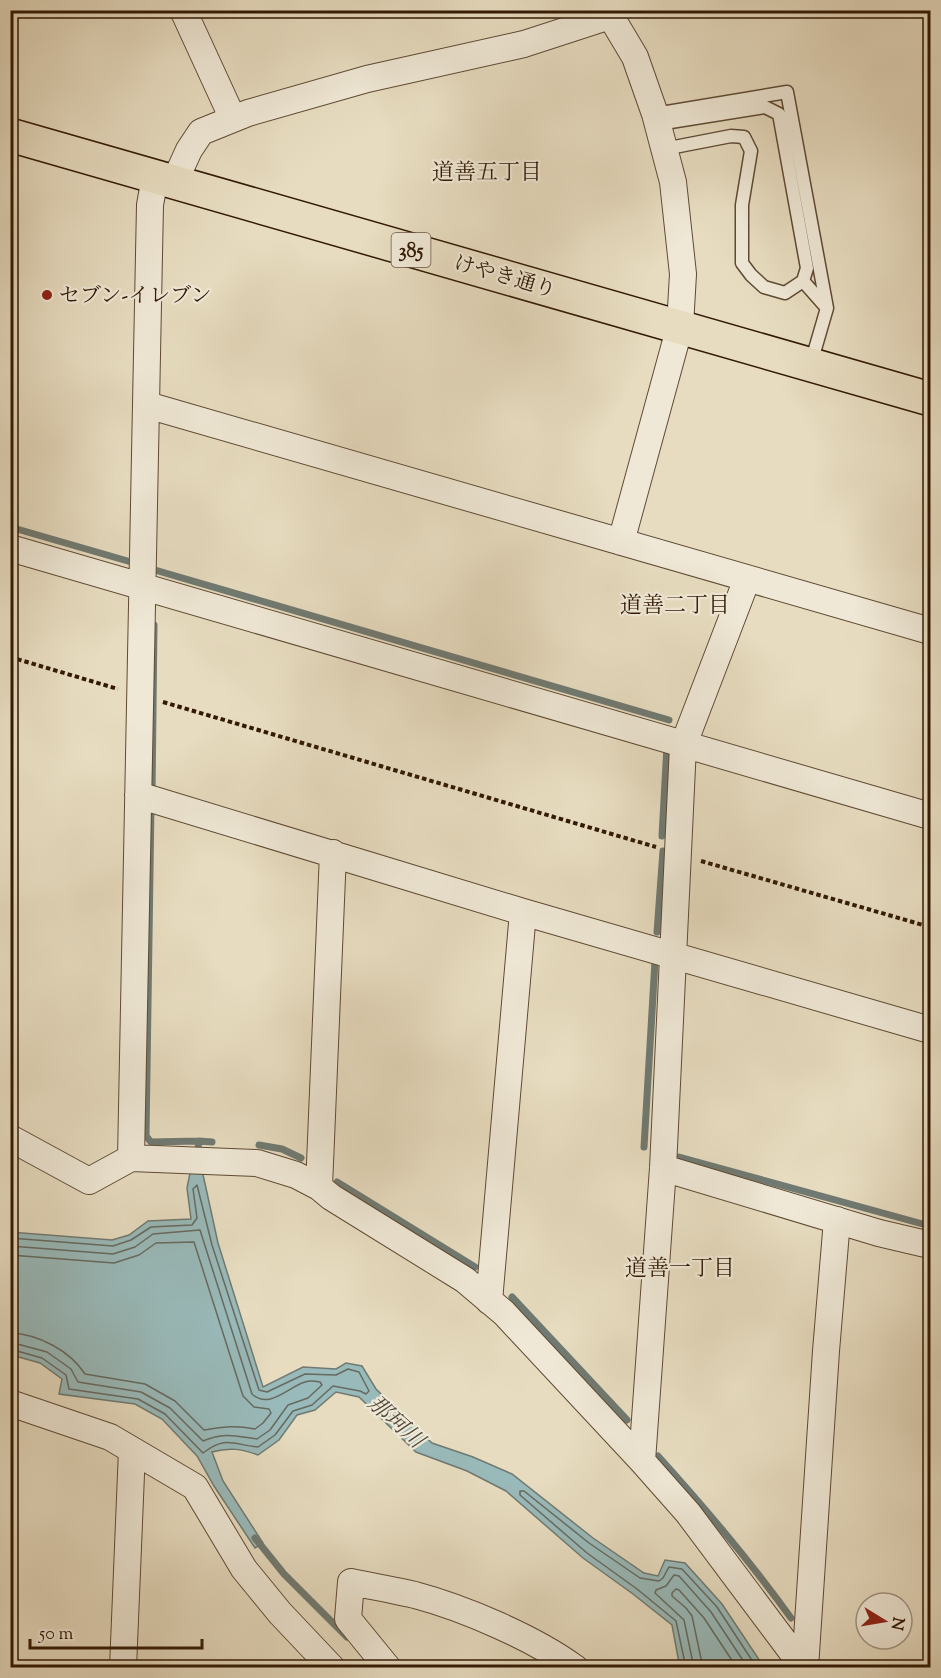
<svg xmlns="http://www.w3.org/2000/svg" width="941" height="1678" font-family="'Sorts Mill Goudy','Noto Serif JP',serif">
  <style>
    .water { fill: #99baba; stroke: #707a72; stroke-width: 1.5 }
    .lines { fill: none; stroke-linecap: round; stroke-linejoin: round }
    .shore { stroke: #666a60; stroke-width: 1.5 }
    .stream { stroke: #707a72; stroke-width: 7 }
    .lane-casing { stroke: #5f4a34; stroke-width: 15 }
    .street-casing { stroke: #5f4a34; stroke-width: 28 }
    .highway-casing { stroke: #321905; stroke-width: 36 }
    .path { stroke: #321905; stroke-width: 4; stroke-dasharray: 4.5 3; stroke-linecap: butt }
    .lane { stroke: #efe8d6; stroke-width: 12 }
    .street { stroke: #efe8d6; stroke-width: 26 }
    .highway { stroke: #e7dcc0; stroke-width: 33 }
    .poi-dot { fill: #8f2418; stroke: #efe8d6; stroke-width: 2 }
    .labels { text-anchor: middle; stroke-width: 4.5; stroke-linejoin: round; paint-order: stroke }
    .shield { fill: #efe8d6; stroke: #6b5744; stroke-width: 1.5 }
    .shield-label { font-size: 20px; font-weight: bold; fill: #321905 }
    .street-label { font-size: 21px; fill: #321905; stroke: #efe8d6 }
    .poi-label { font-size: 21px; fill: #321905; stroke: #efe8d6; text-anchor: start }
    .neighbourhood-label { font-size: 22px; fill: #321905; stroke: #efe8d6 }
    .water-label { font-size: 22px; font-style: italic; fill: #51493b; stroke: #efe8d6 }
  </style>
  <rect width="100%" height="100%" fill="#e7dcc0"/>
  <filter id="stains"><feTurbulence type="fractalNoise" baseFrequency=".00333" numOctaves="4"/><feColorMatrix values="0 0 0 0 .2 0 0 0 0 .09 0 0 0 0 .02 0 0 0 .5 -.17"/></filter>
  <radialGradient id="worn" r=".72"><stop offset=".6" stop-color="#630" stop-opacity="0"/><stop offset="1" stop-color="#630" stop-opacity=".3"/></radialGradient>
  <path class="water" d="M202 1170 218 1243 263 1387 303 1367 336 1369 346 1363 362 1366 376 1389 432 1443 473 1457 512 1474 593 1538 644 1573 658 1576 665 1560 685 1563 722 1604 764 1667H682L679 1663 672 1625 633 1594 583 1558 506 1491 467 1471 416 1452 359 1397 336 1392 315 1410 297 1415 279 1440 258 1455C241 1449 230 1447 212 1452L223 1481 263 1543 255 1548 214 1486 197 1456 162 1419 135 1404 59 1394 62 1379 40 1363 11 1355 10 1232 112 1240 129 1235 148 1221 191 1219 187 1188 190 1173Z"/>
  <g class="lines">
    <path class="shore" d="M10 1238 113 1246 131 1240 151 1227 192 1225 197 1218 193 1189 197 1185 212 1245 259 1390 267 1392 305 1374 336 1375 348 1369 359 1372 369 1391 366 1394 360 1391 333 1386 312 1405 293 1411 275 1435 258 1447C234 1445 226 1435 203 1453L165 1414 138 1399 69 1389 66 1375 42 1358 10 1349
      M10 1246 113 1254 135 1247 153 1234 200 1230 252 1394C269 1410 288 1387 305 1382 310 1380 315 1381 320 1382L322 1385 308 1398 288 1405 270 1430 257 1439C235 1436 225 1432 203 1441L170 1408 141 1392 78 1382 71 1369 47 1352 10 1342
      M10 1255 114 1263 139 1255 156 1243 194 1242 243 1396 254 1407 269 1409 271 1413 263 1423 255 1429C234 1425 224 1427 204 1430L175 1401 145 1384 85 1374C70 1351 39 1334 10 1333
      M686 1668 676 1621 637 1589 587 1553 520 1495V1491H524L589 1543 640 1578 659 1581 663 1578 669 1567 682 1569 717 1607 757 1668
      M694 1668 684 1620 655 1593 656 1590 666 1586 674 1575 679 1576 711 1612 748 1668
      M703 1668 692 1616 686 1608 672 1596V1593L676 1589 679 1590 704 1618 737 1668"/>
    <path class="stream" d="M10 527 138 564
      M148 568 669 720
      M152 794 154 625
      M151 805 146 1136 151 1142 199 1141 198 1148
      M662 836 667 746
      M657 932 663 851
      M199 1141 212 1142
      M259 1145 282 1149 301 1158
      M644 1147 655 961
      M679 1157 930 1226
      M337 1182 475 1267
      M512 1297 627 1420
      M658 1456C705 1508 750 1561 791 1618
      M255 1538 284 1574 347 1637
      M825 1666 826 1668"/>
    <defs>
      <path id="lane" d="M655 114 787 92 827 308 811 363
        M658 124 765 107 779 114 807 268 803 281 785 293 764 287 751 275 742 263V205L751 151 744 137 731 136 664 149
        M803 281 826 307"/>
      <path id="street" d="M183 10 233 119
        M607 10 635 57 655 114 673 182 683 274 680 326 621 542
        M174 183 189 150 201 132 248 113 367 79 524 44 610 16
        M147 405 930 631
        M10 548 930 816
        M138 795 523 912 930 1030
        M10 1138 89 1181 131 1158 257 1163 296 1175 319 1187 331 1197 465 1280 504 1313 642 1461 688 1513 804 1668
        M131 1158 149 254 150 205 155 177
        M663 1168 879 1233 930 1245
        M319 1187 333 853
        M489 1301 523 912
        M10 1403 110 1437 195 1487 244 1569 280 1613 332 1668
        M642 1461 663 1168 683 746 747 579
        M123 1668 132 1450
        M388 1668 348 1619 351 1582C372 1586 394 1590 415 1595 464 1608 534 1638 575 1668
        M805 1668 826 1351 837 1220"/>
      <path id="highway" d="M10 135 930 399"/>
    </defs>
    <use href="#lane" class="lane-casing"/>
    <use href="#street" class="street-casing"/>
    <use href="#highway" class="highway-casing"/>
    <path class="path" d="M10 657 118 689
      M163 702 656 847
      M701 861 930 927"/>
    <use href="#lane" class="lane"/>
    <use href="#street" class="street"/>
    <use href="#highway" class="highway"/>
  </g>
  <circle class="poi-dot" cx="47" cy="295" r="6"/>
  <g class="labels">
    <rect class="shield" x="391.5" y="233" width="39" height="34" rx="4.5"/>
    <g class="shield-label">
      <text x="411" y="257">385</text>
    </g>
    <g class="street-label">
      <text transform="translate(505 276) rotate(16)" y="7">けやき通り</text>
    </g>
    <g class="poi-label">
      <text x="59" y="302">セブン-イレブン</text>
    </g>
    <g class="neighbourhood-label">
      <text x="487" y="179">道善五丁目</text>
      <text x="675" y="612">道善二丁目</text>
      <text x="680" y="1275">道善一丁目</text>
    </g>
    <g class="water-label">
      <text transform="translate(397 1421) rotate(42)" y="8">那珂川</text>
    </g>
  </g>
  <rect width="941" height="1678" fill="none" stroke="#e7dcc0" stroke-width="36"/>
  <rect x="12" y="12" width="917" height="1654" fill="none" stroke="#321905" stroke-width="3"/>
  <rect x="18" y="18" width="905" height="1642" fill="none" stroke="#321905" stroke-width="1.5"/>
  <g transform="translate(884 1621) rotate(101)"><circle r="28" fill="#efe8d6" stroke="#a39582" stroke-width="1.5"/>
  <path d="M0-4.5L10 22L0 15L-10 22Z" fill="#8f2418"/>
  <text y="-9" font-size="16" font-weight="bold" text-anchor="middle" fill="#321905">N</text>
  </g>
  <path d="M30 1639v9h172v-9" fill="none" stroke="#321905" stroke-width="3"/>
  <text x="39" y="1639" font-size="18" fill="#321905" stroke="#efe8d6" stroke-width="4.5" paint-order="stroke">50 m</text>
  <rect width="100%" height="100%" filter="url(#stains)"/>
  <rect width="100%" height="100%" fill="url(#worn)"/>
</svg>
